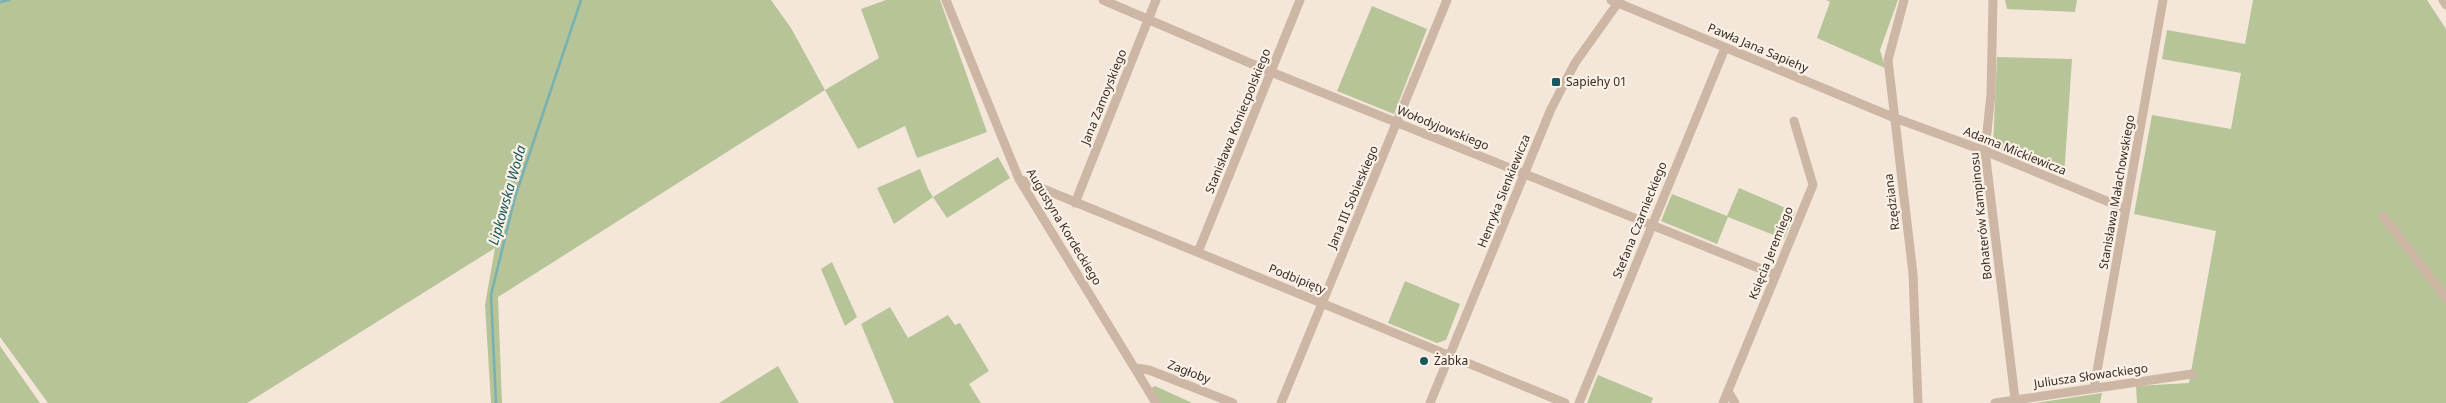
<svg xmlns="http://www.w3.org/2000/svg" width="2446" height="403" font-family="'Noto Sans',sans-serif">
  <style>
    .green { fill: #b6c498 }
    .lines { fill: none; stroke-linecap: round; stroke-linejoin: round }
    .stream { stroke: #76b2b3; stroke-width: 2.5 }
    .minor { stroke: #cdb6a4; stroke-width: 9 }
    .poi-dot { fill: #18595d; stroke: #fbf1e6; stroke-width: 2 }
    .labels { text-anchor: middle; stroke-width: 4.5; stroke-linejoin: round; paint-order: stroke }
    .street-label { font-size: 12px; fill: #382c27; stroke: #fbf1e6 }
    .poi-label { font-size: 12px; fill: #382c27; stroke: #fbf1e6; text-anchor: start }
    .water-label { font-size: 14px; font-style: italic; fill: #18595d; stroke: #fbf1e6 }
  </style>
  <rect width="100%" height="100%" fill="#f4e7da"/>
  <path class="green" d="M0 0H771L791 28 825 90 879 58 861 9 886 0H940L987 132 917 158 905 126 858 149 825 90 498 297 502 403H491L485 305 495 248 247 403H48L0 337Z
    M1826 0H1898L1880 50 1885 68 1817 38 1830 2Z
    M2005 0H2077L2075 12 2007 9Z
    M2253 0H2427L2446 29V403H2137L2136 386 2189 383 2216 231 2134 214 2152 115 2231 129 2241 73 2162 59 2167 30 2245 44Z
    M1372 6 1427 29 1394 114 1337 91Z
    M1997 57 2072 59 2064 176 1993 147Z
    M998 157 1010 178 947 218 933 197 894 224 877 188 920 169 928 189 933 197Z
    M1739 188 1795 212 1784 239 1728 217 1717 244 1661 221 1672 194 1727 216Z
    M832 262 857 317 845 326 821 269Z
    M1405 281 1460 304 1446 340 1437 343 1388 323Z
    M890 307 908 338 948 315 955 325 960 323 989 371 969 384 981 403H894L861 324Z
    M0 346 40 403H0Z
    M778 366 799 403H719Z
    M1598 375 1653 398 1651 403H1587Z
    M1155 386 1188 401 1192 403H1160L1151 388Z
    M2102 393 2100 403H2035Z"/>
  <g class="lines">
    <path class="stream" d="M0 2 9 0
      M496 403 491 295 515 197 581 0"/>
    <path class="minor" d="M946 0 1019 179 1156 403
      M1103 0 1271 72 1776 275
      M1611 0 1895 118 1985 151 2126 209
      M1904 0 1888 60 1913 274 1918 403
      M1993 0 1991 94 1985 151 2015 399
      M2443 0 2446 5
      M1019 179 1565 403
      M1075 203 1156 0
      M2383 216 2446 298
      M1198 252 1300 0
      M1136 368 1149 370 1233 403
      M2094 388 2163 0
      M1728 391 1735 403
      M1281 403 1447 0
      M1430 403 1551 109 1575 63 1620 0
      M1579 403 1725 48
      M1723 403 1813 185 1794 121
      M1995 403 2192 374"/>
  </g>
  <g class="poi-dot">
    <rect x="1551" y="77" width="10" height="10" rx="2.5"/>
    <circle cx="1424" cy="361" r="5"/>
  </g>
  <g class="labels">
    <g class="street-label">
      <text transform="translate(1758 48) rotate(23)" y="4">Pawła Jana Sapiehy</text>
      <text transform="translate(1104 97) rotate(-68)" y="4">Jana Zamoyskiego</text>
      <text transform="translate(1238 121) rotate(-68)" y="4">Stanisława Koniecpolskiego</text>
      <text transform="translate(1443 128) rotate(22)" y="4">Wołodyjowskiego</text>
      <text transform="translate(2015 151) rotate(22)" y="4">Adama Mickiewicza</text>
      <text transform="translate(1504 191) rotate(-68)" y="4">Henryka Sienkiewicza</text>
      <text transform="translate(2117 192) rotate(-80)" y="4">Stanisława Małachowskiego</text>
      <text transform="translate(1353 197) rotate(-67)" y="4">Jana III Sobieskiego</text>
      <text transform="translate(1892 202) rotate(-97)" y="4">Rzędziana</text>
      <text transform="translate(1981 216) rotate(-96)" y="4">Bohaterów Kampinosu</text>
      <text transform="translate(1640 220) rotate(-68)" y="4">Stefana Czarnieckiego</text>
      <text transform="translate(1064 227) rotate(59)" y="4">Augustyna Kordeckiego</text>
      <text transform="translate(1771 253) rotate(-68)" y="4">Księcia Jeremiego</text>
      <text transform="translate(1297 279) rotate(22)" y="4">Podbipięty</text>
      <text transform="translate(1189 372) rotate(21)" y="4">Zagłoby</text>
      <text transform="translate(2091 376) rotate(-8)" y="4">Juliusza Słowackiego</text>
    </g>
    <g class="poi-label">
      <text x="1566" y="86">Sapiehy 01</text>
      <text x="1434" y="365">Żabka</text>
    </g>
    <g class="water-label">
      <text transform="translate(507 195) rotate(-74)" y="5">Lipkowska Woda</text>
    </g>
  </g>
</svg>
